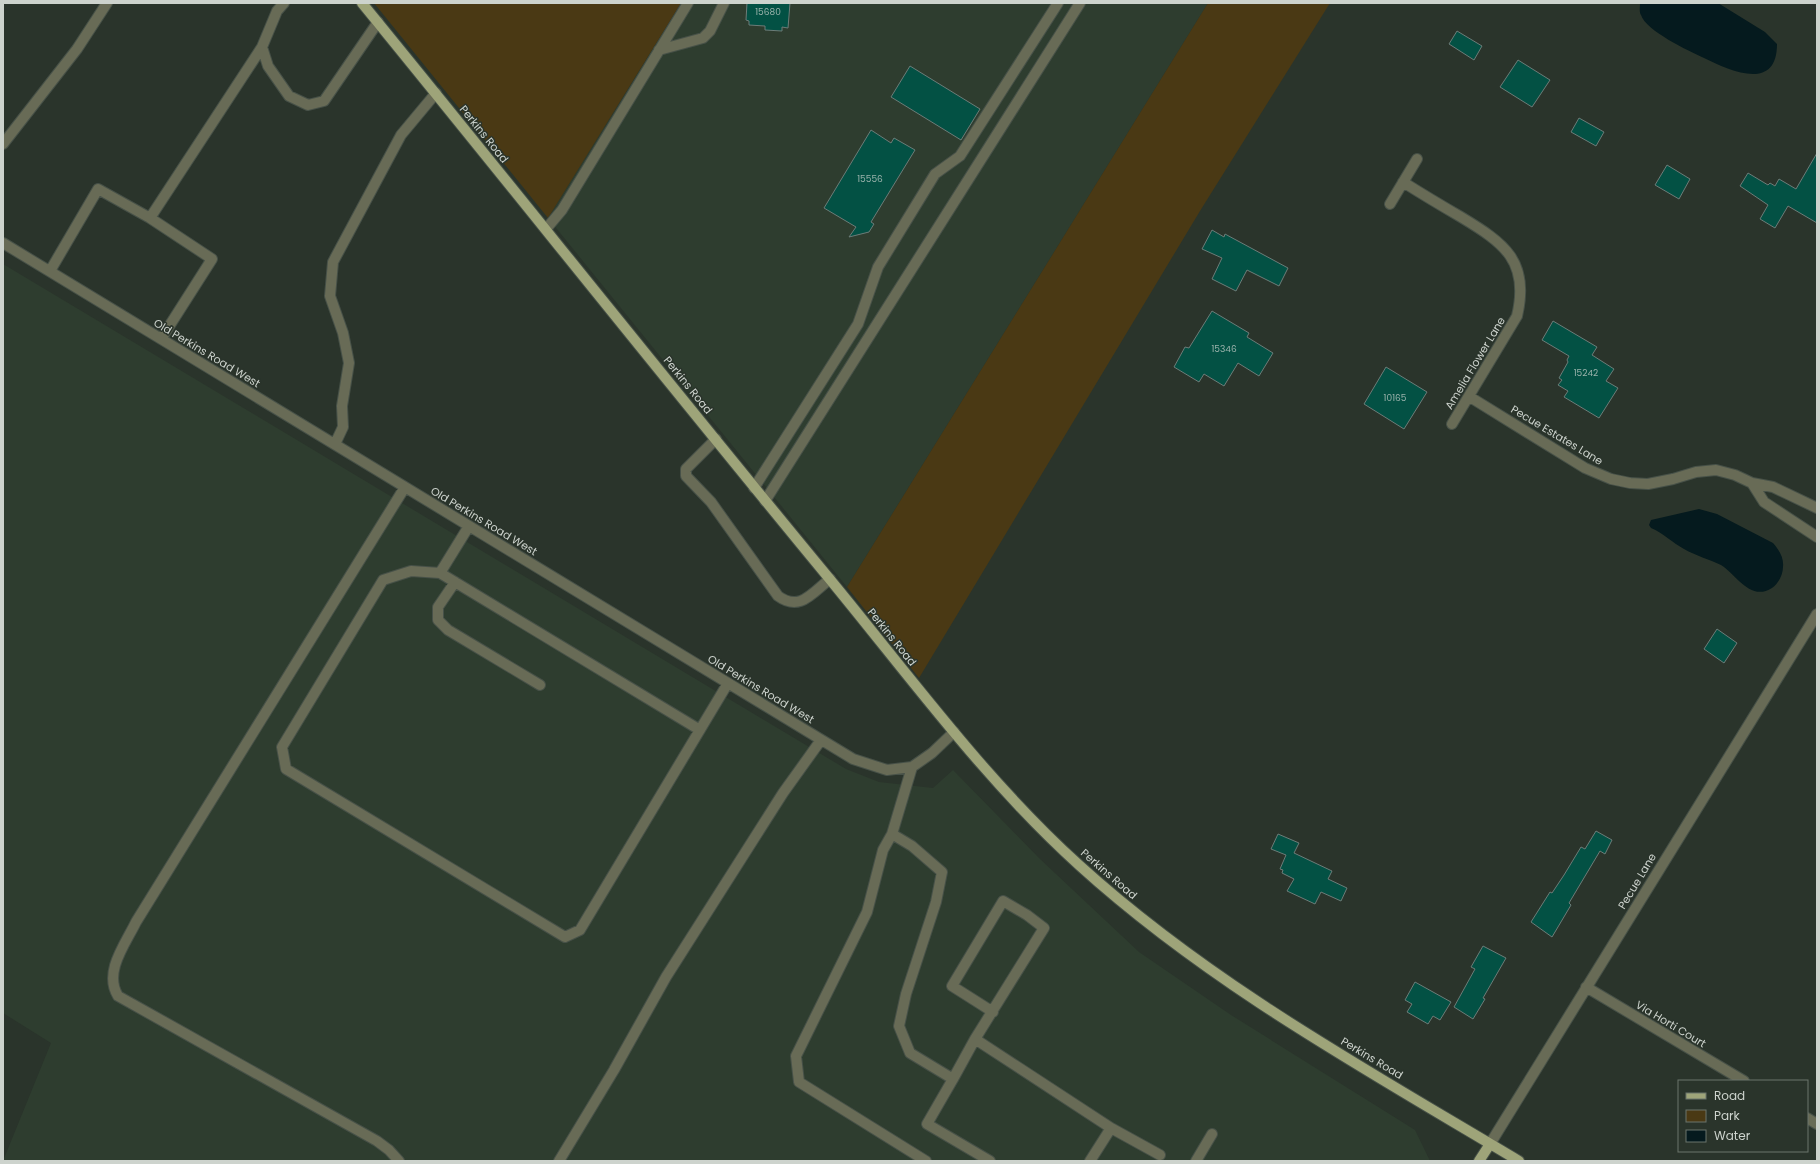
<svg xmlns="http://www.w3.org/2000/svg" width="1820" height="1164" font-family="Poppins,sans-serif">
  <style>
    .built { fill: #2e3d2f }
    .green { fill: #4a3914 }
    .water { fill: #051a1e }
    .building { fill: #035144; stroke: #6c7c78 }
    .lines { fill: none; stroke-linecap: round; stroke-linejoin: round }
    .minor-casing { stroke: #475148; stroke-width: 12 }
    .major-casing { stroke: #475148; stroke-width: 12 }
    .minor { stroke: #686b56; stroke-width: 10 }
    .major { stroke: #9ea479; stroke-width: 10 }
    .labels { text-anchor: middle; stroke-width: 3; stroke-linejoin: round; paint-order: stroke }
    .number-label { font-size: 9px; fill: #9ab2ab }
    .street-label { font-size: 11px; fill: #cdd3cd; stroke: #2a342b }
  </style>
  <rect width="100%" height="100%" fill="#2a342b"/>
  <path class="built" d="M681 3H1208L847 587 548 218Z
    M3 264 846 769 879 782 933 788 953 770 1040 859 1139 952 1231 1015 1415 1130 1430 1161H3L51 1043 3 1013Z"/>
  <path class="green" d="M374 3H681L548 218Z
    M1208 3H1330L1200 211 919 678 847 587Z"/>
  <path class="water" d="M1640 3H1718L1765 32 1777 44C1777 93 1729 70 1704 58 1689 51 1646 31 1641 15 1639 12 1640 7 1640 3Z
    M1699 509 1717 514 1773 543C1779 550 1784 557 1783 567 1783 575 1778 584 1772 588 1750 602 1736 574 1721 565 1709 559 1696 556 1684 549 1673 543 1663 533 1651 528L1649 525 1651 520Z"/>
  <path class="building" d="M747 3H790L788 28 782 27V31L765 30V26L749 25V21L746 20Z
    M1457 31 1482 46 1474 60 1449 44Z
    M1518 60 1550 80 1532 107 1500 87Z
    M910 66 980 109 961 140 891 97Z
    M1579 118 1604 132 1596 146 1571 132Z
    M871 130 891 143 894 138 915 150 871 222 874 224 869 232 849 237 856 227 824 208Z
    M1817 153V223L1788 206 1775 228 1760 219 1768 205 1740 186 1748 173 1768 185 1770 183 1775 186 1779 179 1796 189Z
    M1667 165 1690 179 1679 199 1655 185Z
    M1212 230 1224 237 1225 234 1288 268 1279 286 1247 270 1236 291 1212 279 1222 258 1202 249Z
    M1212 311 1249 333 1247 337 1273 353 1259 376 1238 363 1224 386 1204 374 1199 382 1174 367 1185 347 1189 348Z
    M1553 321 1597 347 1592 355 1614 369 1606 381 1618 388 1599 418 1564 397 1568 391 1558 385 1562 380 1559 378 1568 362 1567 360 1569 356 1542 340Z
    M1386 367 1427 392 1404 429 1364 404Z
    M1717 629 1737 643 1724 663 1704 649Z
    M1596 831 1612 840 1605 854 1600 851 1569 903 1571 905 1552 937 1531 922 1550 892 1552 893 1564 875 1581 847 1585 849Z
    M1278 834 1299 843 1294 853 1332 871 1328 879 1347 888 1341 901 1321 892 1315 904 1287 891 1294 879 1282 873 1283 870 1280 869 1286 855 1271 849Z
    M1483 946 1506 958 1483 998 1485 999 1473 1019 1454 1007 1475 969 1471 967Z
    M1415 982 1451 1002 1440 1020 1433 1016 1428 1024 1407 1012 1412 1004 1405 1000Z"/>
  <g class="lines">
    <defs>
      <path id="minor" d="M262 47 268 66 289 96 308 105 324 101 378 22
        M659 50 703 38 710 31 724 3
        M3 144 77 49 107 3
        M1403 182C1422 194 1442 206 1461 217 1504 243 1530 261 1517 316L1452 424
        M1390 204 1417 159
        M150 218 262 47 277 11 284 3
        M546 229 562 210 688 3
        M3 243 853 759 887 770 912 767 932 753 954 732
        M50 271 98 189 150 218 212 259 161 339
        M1470 397 1585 468 1611 479 1630 483 1648 484 1673 479 1696 472 1716 470 1735 475 1752 483
        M716 439 686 469V476L711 502 778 596C800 612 812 593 830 579
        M335 444 343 427 342 406 349 363 343 333 330 296 333 262 401 135 436 93
        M754 488 858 324 878 267 935 174 960 156 1058 3
        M765 501 1080 3
        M1817 508 1773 487 1752 483 1764 502 1817 537
        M440 573 469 526
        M455 582 438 607V620L448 630 540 685
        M700 730 440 573 411 571 383 580 282 747 286 769 565 937 580 930 728 683
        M912 767 892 834 912 846 942 872 936 902 906 994 899 1026 910 1053 953 1079 927 1124 990 1161
        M892 834 883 850 867 912 796 1056 799 1082 926 1161
        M1586 987 1744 1081
        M975 1039 1044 928 1027 915 1003 901 952 986 993 1012
        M953 1079 975 1039 1111 1128 1090 1161
        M1807 1118 1817 1124
        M1111 1128 1160 1155
        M1490 1144 1817 614
        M399 1161 389 1150 377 1141 118 996C103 972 126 943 136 922L405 487
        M559 1161 614 1070 666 977 783 793 821 740
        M1196 1161 1212 1134"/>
      <path id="major" d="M362 3C518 194 671 387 828 577 909 675 984 779 1079 865 1210 984 1367 1070 1519 1161
        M1479 1161 1490 1144"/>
    </defs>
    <use href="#minor" class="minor-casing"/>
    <use href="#major" class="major-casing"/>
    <use href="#minor" class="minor"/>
    <use href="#major" class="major"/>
  </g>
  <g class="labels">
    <g class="number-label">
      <text x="768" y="15">15680</text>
      <text x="870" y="182">15556</text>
      <text x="1224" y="352">15346</text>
      <text x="1586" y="376">15242</text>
      <text x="1395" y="401">10165</text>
    </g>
    <g class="street-label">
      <text transform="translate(484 134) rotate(51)" y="4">Perkins Road</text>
      <text transform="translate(207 353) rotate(31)" y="4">Old Perkins Road West</text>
      <text transform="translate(1475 363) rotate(-59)" y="4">Amelia Flower Lane</text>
      <text transform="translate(688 385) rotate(51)" y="4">Perkins Road</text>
      <text transform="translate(1557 435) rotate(31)" y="4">Pecue Estates Lane</text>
      <text transform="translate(484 521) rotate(31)" y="4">Old Perkins Road West</text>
      <text transform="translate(892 637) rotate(51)" y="4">Perkins Road</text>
      <text transform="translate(761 689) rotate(31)" y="4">Old Perkins Road West</text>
      <text transform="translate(1109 874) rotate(41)" y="4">Perkins Road</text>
      <text transform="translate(1637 881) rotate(-59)" y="4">Pecue Lane</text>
      <text transform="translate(1671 1024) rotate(31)" y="4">Via Horti Court</text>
      <text transform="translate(1372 1058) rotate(31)" y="4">Perkins Road</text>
    </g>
  </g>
  <rect width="1820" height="1164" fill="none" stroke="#cdd3cd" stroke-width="8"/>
  <rect x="1678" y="1080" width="130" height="72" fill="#2a342b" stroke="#6b746c"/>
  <rect x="1686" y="1093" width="20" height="6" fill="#9ea479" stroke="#6b746c"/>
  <text x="1714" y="1100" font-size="12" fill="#cdd3cd">Road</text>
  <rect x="1686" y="1110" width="20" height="12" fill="#4a3914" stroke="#6b746c"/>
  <text x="1714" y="1120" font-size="12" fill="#cdd3cd">Park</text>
  <rect x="1686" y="1130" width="20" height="12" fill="#051a1e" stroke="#6b746c"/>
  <text x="1714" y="1140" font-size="12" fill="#cdd3cd">Water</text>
</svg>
